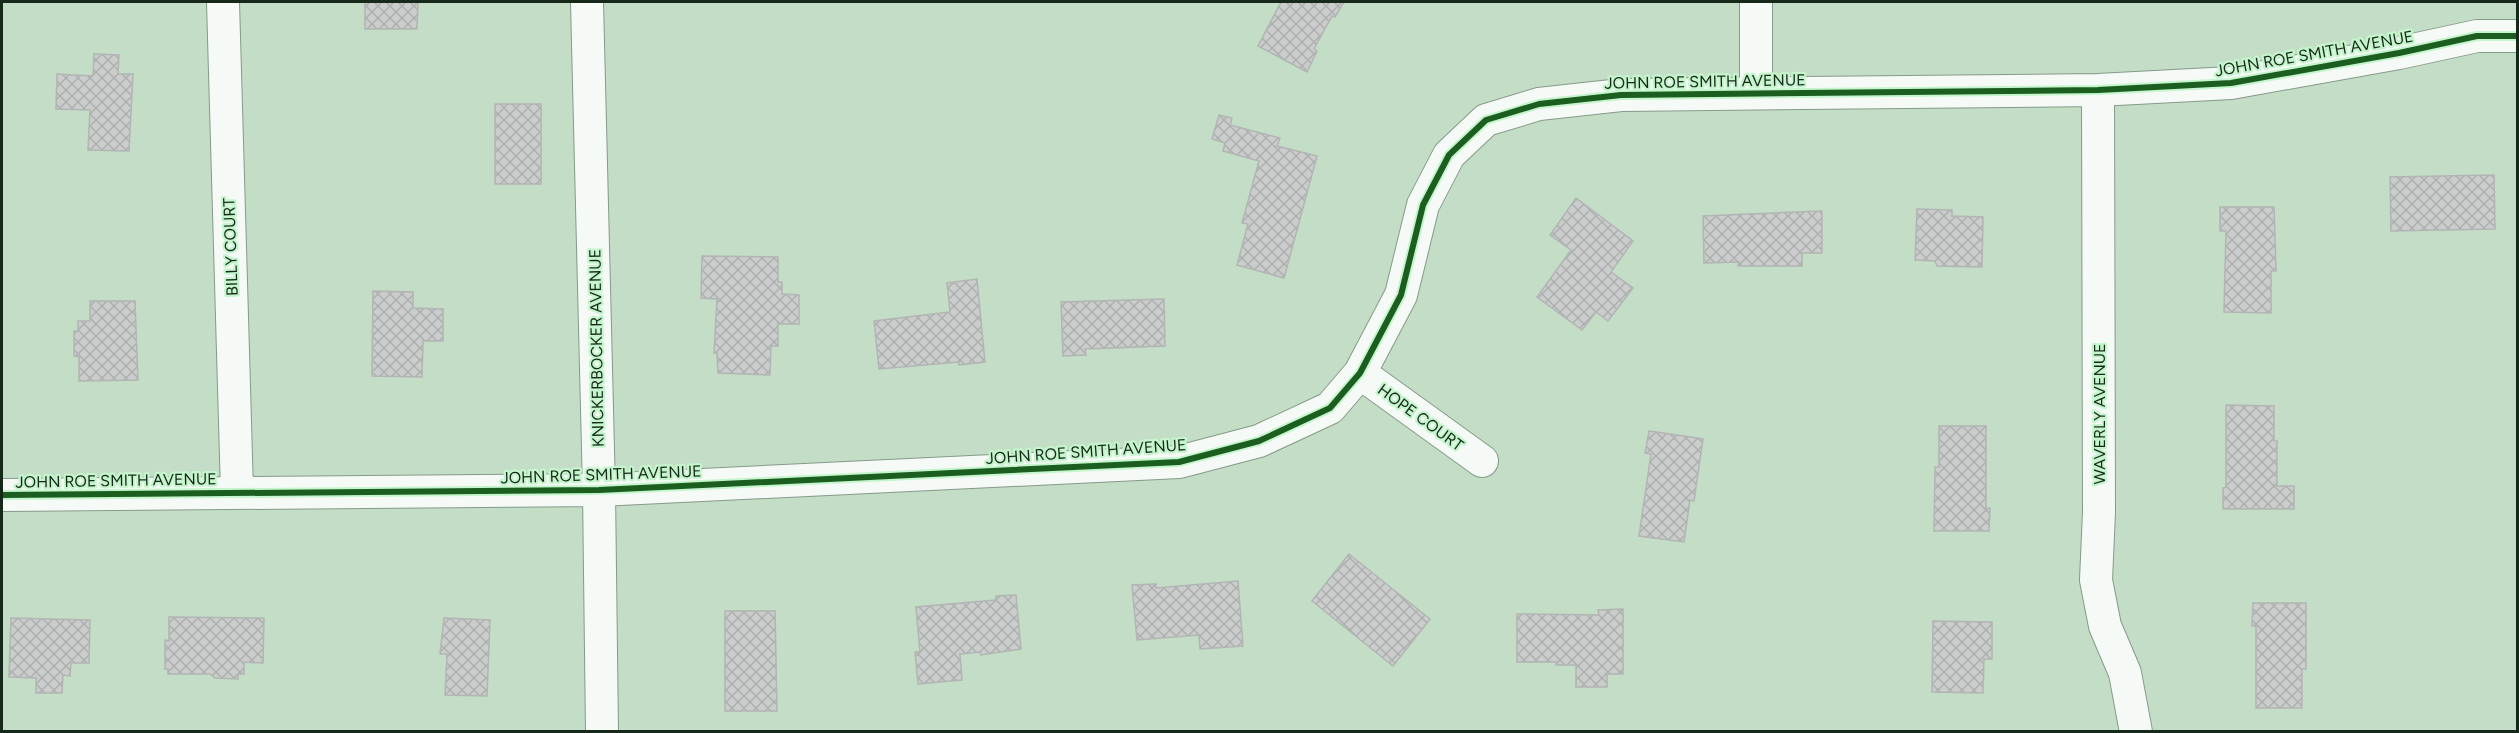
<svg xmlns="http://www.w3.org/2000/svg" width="2519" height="733" font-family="Figtree,sans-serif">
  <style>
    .building { fill: url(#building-cross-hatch); stroke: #b1b5b3; stroke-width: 1.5 }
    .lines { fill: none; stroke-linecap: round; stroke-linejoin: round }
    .minor-casing { stroke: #869a89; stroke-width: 34 }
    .minor { stroke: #f6faf7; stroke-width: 32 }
    .cycleway-casing { stroke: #c5f5cc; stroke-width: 10 }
    .cycleway { stroke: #1b5e20; stroke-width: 6 }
    .labels { text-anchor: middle; stroke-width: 4.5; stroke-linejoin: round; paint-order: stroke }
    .street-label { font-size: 16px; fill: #162819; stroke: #c5f5cc }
  </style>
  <defs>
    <pattern id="building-cross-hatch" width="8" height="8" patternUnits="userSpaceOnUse" patternTransform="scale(1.5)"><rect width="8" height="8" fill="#cacdcb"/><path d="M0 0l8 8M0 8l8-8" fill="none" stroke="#adb0ae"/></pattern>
  </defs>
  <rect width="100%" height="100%" fill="#c3ddc7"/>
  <path class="building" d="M365 2H418L417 29H365Z
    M1281 2H1344L1335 17 1332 16 1314 49 1317 51 1307 72 1258 46Z
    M94 54 119 55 118 74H133L129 151 88 150 90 110 56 109 57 74 93 76Z
    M495 104H541V184H495Z
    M1219 115 1232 118 1230 125 1280 138 1277 146 1317 156 1284 278 1237 265 1248 224 1242 223 1259 161 1223 151 1225 143 1212 139Z
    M2494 175 2495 229 2391 231 2390 177Z
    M1576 198 1633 241 1611 272 1633 288 1608 321 1596 312 1582 330 1537 297 1571 250 1550 235Z
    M2220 207H2274L2276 271H2271V313L2224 312 2226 231H2220Z
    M1917 209 1952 210V216L1983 217 1982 267 1937 266 1935 261 1915 260Z
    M1822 211V253H1802V266H1738L1739 262 1704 263 1703 216Z
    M702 256 778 257V282H782V294L799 295V324H778V346H771L770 375 718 373 717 353H714L717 299 701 298Z
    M977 279 985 362 959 365V362L879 369 874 321 950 312 947 283Z
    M373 291 413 292V308L443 309V341H423L422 377 372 376Z
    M1164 299 1165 346 1085 349 1086 355 1063 356 1061 302Z
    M90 301H135L138 380 79 381V357L74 356V331H78V321H90Z
    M2226 405 2274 406V441H2277V486H2294V509H2223V488L2226 487Z
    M1939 426H1986V509L1990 508 1989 531H1934L1935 467H1939Z
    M1649 431 1703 439 1694 501 1690 500 1684 542 1639 536 1651 454 1645 453Z
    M1349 554 1430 619 1393 666 1312 601Z
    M1238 581 1243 646 1200 649 1199 635 1137 640 1132 585 1156 584V588Z
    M1016 595 1021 649 981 655 980 652 960 654 962 680 918 684 915 652H920L916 607 996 600V596Z
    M2253 603H2306V669H2302V708H2256V626H2252Z
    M1623 609V674H1607V687H1576V665H1556V662H1517V614L1599 615 1598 610Z
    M725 611H775L777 711H725Z
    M169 617 264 618 263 663 244 662V674H238V679L215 678 210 674H168V669H165V640L169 641Z
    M11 618 90 620 89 663H71L70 676 63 675 62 693H36V678L9 677Z
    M444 618 490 620 487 696 445 695 447 654H440Z
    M1933 621 1992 622V659H1984L1983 693 1932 692Z"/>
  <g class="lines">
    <defs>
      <path id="minor" d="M223 2 237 492
        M587 2 599 490 602 732
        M1756 2V92
        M2098 90 2099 512 2096 580 2105 626 2125 673 2136 732
        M1360 373 1482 461
        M2 495 599 490 1179 462 1259 441 1330 408 1360 373 1401 295 1423 205 1449 155 1486 120 1539 104 1621 95 2098 90 2231 83 2399 53 2477 36H2518"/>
    </defs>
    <use href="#minor" class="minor-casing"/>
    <use href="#minor" class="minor"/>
    <defs>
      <path id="cycleway" d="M2 495 599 490 1179 462 1259 441 1330 408 1360 373 1401 295 1423 205 1449 155 1486 120 1539 104 1621 95 2098 90 2231 83 2399 53 2477 36H2518"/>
    </defs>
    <use href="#cycleway" class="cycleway-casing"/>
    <use href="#cycleway" class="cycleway"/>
  </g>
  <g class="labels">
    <g class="street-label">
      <text transform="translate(2314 53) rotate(-10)" y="6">JOHN ROE SMITH AVENUE</text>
      <text transform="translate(1705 81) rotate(-1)" y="6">JOHN ROE SMITH AVENUE</text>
      <text transform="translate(230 247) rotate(-92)" y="6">BILLY COURT</text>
      <text transform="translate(596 348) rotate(-91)" y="6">KNICKERBOCKER AVENUE</text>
      <text transform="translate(2099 414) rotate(-90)" y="6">WAVERLY AVENUE</text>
      <text transform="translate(1421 417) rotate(36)" y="6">HOPE COURT</text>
      <text transform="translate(1086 451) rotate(-4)" y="6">JOHN ROE SMITH AVENUE</text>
      <text transform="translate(601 474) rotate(-2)" y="6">JOHN ROE SMITH AVENUE</text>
      <text transform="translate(116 480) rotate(-1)" y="6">JOHN ROE SMITH AVENUE</text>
    </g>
  </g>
  <rect width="2519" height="733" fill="none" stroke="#162819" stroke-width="6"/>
</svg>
